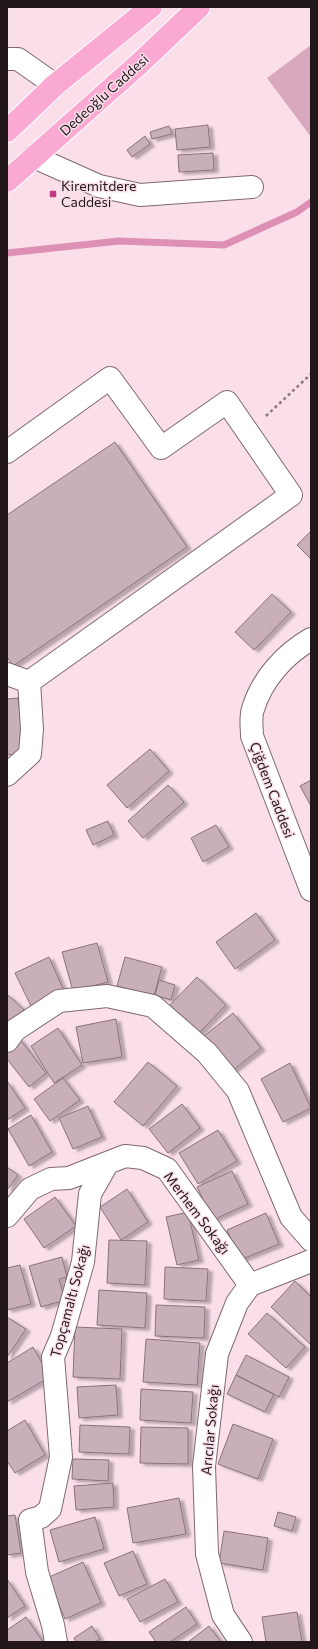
<svg xmlns="http://www.w3.org/2000/svg" width="318" height="1649" font-family="Commissioner,sans-serif">
  <style>
    .green { fill: #d9a8bd }
    .lines { fill: none; stroke-linecap: round; stroke-linejoin: round }
    .stream { stroke: #de90b4; stroke-width: 7 }
    .building { fill: #c8afb9; stroke: #8a727c; filter: url(#shadow) }
    .minor-casing { stroke: #7f6872; stroke-width: 24 }
    .major-casing { stroke: #fff; stroke-width: 24 }
    .path { stroke: #8b7980; stroke-width: 2.5; stroke-dasharray: 3 3; stroke-linecap: butt }
    .minor { stroke: #fff; stroke-width: 22 }
    .major { stroke: #faa9d2; stroke-width: 22 }
    .poi-dot { fill: #bf3c83; stroke: #fadfea; stroke-width: 1.5 }
    .labels { text-anchor: middle; stroke-width: 3; stroke-linejoin: round; paint-order: stroke }
    .street-label { font-size: 14px; fill: #22181c; stroke: #fadfea }
    .poi-label { font-size: 14px; fill: #22181c; stroke: #fadfea; text-anchor: start }
  </style>
  <defs>
    <filter id="shadow"><feDropShadow dx="4.5" dy="2.5" stdDeviation="1" flood-color="#0004"/></filter>
  </defs>
  <rect width="100%" height="100%" fill="#fadfea"/>
  <path class="green" d="M311 45V137L267 78Z"/>
  <g class="lines">
    <path class="stream" d="M7 253 119 241 224 245 297 212 311 202"/>
  </g>
  <path class="building" d="M208 125 210 147 177 150 175 129Z
    M169 126 172 134 152 139 150 132Z
    M145 136 150 144 132 157 127 150Z
    M213 153 214 170 179 172 178 155Z
    M115 442 187 547 13 666 7 657V515Z
    M311 531V559L297 545Z
    M272 594 291 612 254 650 235 632Z
    M18 698 25 753 7 755V699Z
    M150 749 169 771 127 808 107 785Z
    M311 780V806L300 786Z
    M168 785 184 802 143 838 128 821Z
    M108 821 114 835 93 845 86 830Z
    M216 825 229 847 203 862 191 838Z
    M256 913 275 940 235 969 216 942Z
    M97 943 108 982 73 991 62 952Z
    M49 957 64 991 31 1006 15 973Z
    M125 957 162 967 154 996 117 986Z
    M197 977 226 1005 198 1034 169 1006Z
    M159 980 175 985 171 1000 155 995Z
    M7 994 24 1010 7 1028Z
    M233 1013 261 1048 232 1071 204 1036Z
    M116 1019 122 1057 83 1063 76 1027Z
    M58 1028 82 1065 54 1083 31 1046Z
    M19 1038 46 1073 29 1087 7 1059V1048Z
    M148 1062 177 1086 143 1126 114 1102Z
    M290 1063 311 1108 283 1122 261 1079Z
    M63 1078 80 1100 50 1121 34 1099Z
    M7 1081 25 1108 7 1120Z
    M182 1104 200 1128 168 1153 149 1129Z
    M88 1106 102 1137 73 1149 59 1118Z
    M31 1115 52 1152 29 1166 8 1129Z
    M218 1130 237 1161 198 1184 179 1153Z
    M7 1167 18 1175 7 1190Z
    M232 1171 248 1204 213 1220 197 1187Z
    M127 1189 148 1222 121 1240 100 1207Z
    M55 1197 76 1226 44 1248 24 1219Z
    M188 1212 199 1260 177 1265 166 1217Z
    M266 1213 279 1244 240 1260 227 1230Z
    M109 1240 147 1241 145 1285 107 1283Z
    M62 1257 67 1277 59 1279 65 1300 41 1307 29 1266Z
    M20 1265 31 1304 7 1310V1268Z
    M165 1267 208 1269 206 1301 164 1299Z
    M295 1281 311 1297V1345L271 1307Z
    M99 1290 147 1293 145 1328 97 1325Z
    M156 1305 205 1307 204 1338 155 1336Z
    M267 1313 305 1347 286 1368 248 1334Z
    M7 1317 26 1329 7 1357Z
    M75 1327 122 1329 120 1379 73 1377Z
    M146 1339 200 1343 197 1385 143 1382Z
    M33 1347 50 1377 7 1402V1363Z
    M246 1355 289 1377 279 1397 236 1375Z
    M236 1375 274 1394 265 1412 227 1394Z
    M116 1385 118 1415 79 1418 77 1387Z
    M141 1389 193 1392 191 1423 140 1420Z
    M25 1420 45 1455 15 1473 7 1461V1431Z
    M233 1424 273 1439 258 1479 218 1464Z
    M80 1425 130 1427 129 1454 79 1452Z
    M141 1427 188 1428V1464L140 1463Z
    M73 1459 109 1460 108 1481 72 1479Z
    M113 1483 114 1507 76 1510 74 1486Z
    M179 1498 186 1534 133 1543 127 1508Z
    M278 1512 296 1517 292 1531 274 1526Z
    M15 1515 21 1553 7 1555V1516Z
    M95 1517 104 1549 59 1562 50 1530Z
    M224 1531 268 1538 263 1570 219 1563Z
    M133 1551 147 1584 119 1596 104 1563Z
    M83 1562 101 1603 65 1619 47 1578Z
    M7 1579 25 1606 7 1618Z
    M165 1579 178 1602 140 1622 127 1599Z
    M186 1607 197 1624 170 1642H156L149 1632Z
    M297 1612 302 1642H266L262 1617Z
    M26 1617 43 1642H7V1630Z
    M92 1626 100 1639 95 1642H76L74 1638Z
    M209 1626 221 1642H188Z"/>
  <g class="lines">
    <defs>
      <path id="minor" d="M7 59H18L55 85
        M34 157 99 186 140 195 252 187
        M7 452 110 378 161 448 227 402 291 495 29 682
        M311 639C285 654 262 679 253 709 250 717 252 728 252 736L311 890
        M7 674 29 682
        M7 775 30 754 32 729 29 682
        M7 1041 15 1030 59 1001 107 996 153 1006 207 1053 238 1091 291 1217 311 1240
        M7 1216 30 1189 51 1179 69 1178 125 1156 143 1158 167 1169 250 1285
        M56 1642 53 1625 37 1572 30 1520 41 1517 50 1509 61 1457 53 1357 62 1336 83 1262 90 1194 107 1164
        M241 1642 223 1615 207 1554 204 1466 217 1354 237 1303 250 1285 311 1261"/>
      <path id="major" d="M7 131 55 85 151 7
        M7 181 140 63 199 7"/>
    </defs>
    <use href="#minor" class="minor-casing"/>
    <use href="#major" class="major-casing"/>
    <path class="path" d="M266 416 311 374"/>
    <use href="#minor" class="minor"/>
    <use href="#major" class="major"/>
  </g>
  <rect class="poi-dot" x="49" y="190" width="8" height="8" rx="2"/>
  <g class="labels">
    <g class="street-label">
      <text transform="translate(104 95) rotate(-42)" y="5">Dedeoğlu Caddesi</text>
      <text transform="translate(272 790) rotate(69)" y="5">Çiğdem Caddesi</text>
      <text transform="translate(197 1213) rotate(53)" y="5">Merhem Sokağı</text>
      <text transform="translate(70 1301) rotate(-75)" y="5">Topçamaltı Sokağı</text>
      <text transform="translate(210 1430) rotate(-85)" y="5">Arıcılar Sokağı</text>
    </g>
    <g class="poi-label">
      <text x="61" y="191">Kiremitdere<tspan x="61" dy="16">Caddesi</tspan></text>
    </g>
  </g>
  <rect width="318" height="1649" fill="none" stroke="#22181c" stroke-width="16"/>
</svg>
